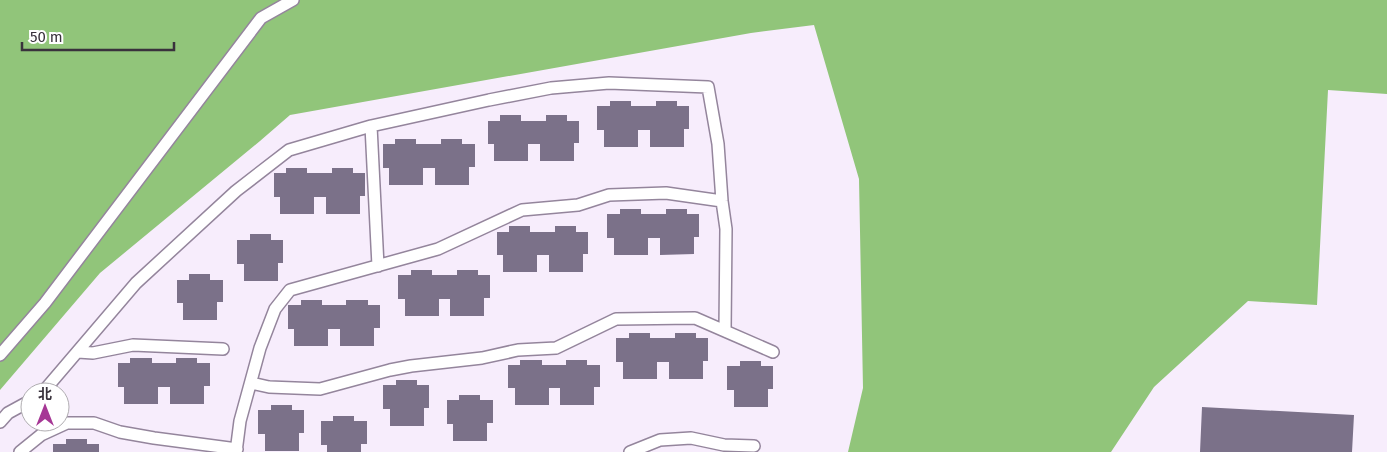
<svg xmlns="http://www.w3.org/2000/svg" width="1387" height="452" font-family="'Fira Sans','Noto Sans SC',sans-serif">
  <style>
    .forest { fill: #91c57a }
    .building { fill: #7b7189 }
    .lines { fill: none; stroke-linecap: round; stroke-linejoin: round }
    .service-casing { stroke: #94859c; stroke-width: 14 }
    .service { stroke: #fff; stroke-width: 11 }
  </style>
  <rect width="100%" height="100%" fill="#f7edfc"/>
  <path class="forest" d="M0 0H1387V94L1328 90 1317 305 1248 301 1154 387 1111 452H848L863 388 859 179 814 25 751 33 290 115 260 141 100 273 0 390Z"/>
  <path class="building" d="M610 101H631V106H656V101H677V106H689V129H684V147H650V130H638V147H604V130H597V106H610Z
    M500 115H521V121H546V115H567V121H579V143H574V161H540V144H528V161H494V144H488V121H500Z
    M395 139H416V144H441V139H462V144H475V167H469V185H435V168H423V185H389V168H383V144H395Z
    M286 168H307V173H332V168H353V173H365V196H360V214H326V197H314V214H280V197H274V173H286Z
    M620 209H641V214H666V209H687V214H699V237H694V254L660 255V238H648V255H614V238H607V214H620Z
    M509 226H530V232H555V226H576V232H588V254H583V272H549V255H537V272H503V255H497V232H509Z
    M250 234H271V240H283V263H278V281H244V264H237V240H250Z
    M411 270H432V275H457V270H478V275H490V298H484V316H450V299H439V316H405V299H398V275H411Z
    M189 274H210V280H223V302H217V320H183V303H177V280H189Z
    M301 300H322V305H346V300H368V305H380V328H374V346H340V329H328V346H294V329H288V305H301Z
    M629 333H650V338H675V333H696V338H708V361H703V379H669V362H657V379H623V362H616V338H629Z
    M130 358H152V363H176V358H197V363H210V386H204V404H170V387H158V404H124V387H118V363H130Z
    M520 360H542V365H566V360H587V365H600V387H594V405H560V388H549V405H515V388H508V365H520Z
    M740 361H761V366H773V389H768V407H734V390H727V366H740Z
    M396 380H417V385H429V408H424V426H390V409H383V385H396Z
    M459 395H480V400H493V423H487V441H453V424H447V400H459Z
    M271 405H292V410H304V433H299V451H265V434H258V410H271Z
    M1202 407 1354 415 1352 452H1200Z
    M333 416H354V421H367V444H361V452H327V445H321V421H333Z
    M66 439H87V444H99V452H53V444H66Z"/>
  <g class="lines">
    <defs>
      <path id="service" d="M371 126 378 266
        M78 352 93 353 133 345 223 349
        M0 355 45 303 261 18 293 0
        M251 383 269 387 320 389 390 370 411 366 482 358 518 350 556 348 616 319 695 318 773 352
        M43 392 136 283 236 191 289 150 371 126 489 100 551 88 609 83 708 87 718 144 722 201 726 229 725 331
        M0 422 8 413 30 401
        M20 452 41 435 67 423H94L120 432 154 438 237 449
        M236 452 240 421 260 348 275 309 290 290 438 249 522 210 578 205 609 195 666 193 722 201
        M630 452 660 440 691 438 724 445 754 446"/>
    </defs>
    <use href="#service" class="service-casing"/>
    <use href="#service" class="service"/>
  </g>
  <g transform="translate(45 407)"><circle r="24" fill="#ffffff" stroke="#b0adb1"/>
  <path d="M0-4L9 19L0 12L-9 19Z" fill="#a63795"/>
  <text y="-8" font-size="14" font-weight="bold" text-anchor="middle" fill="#39323c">北</text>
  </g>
  <path d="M22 42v8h152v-8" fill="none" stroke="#39323c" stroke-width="2.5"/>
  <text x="30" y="42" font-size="15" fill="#39323c" stroke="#ffffff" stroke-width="4" paint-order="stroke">50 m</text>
</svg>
